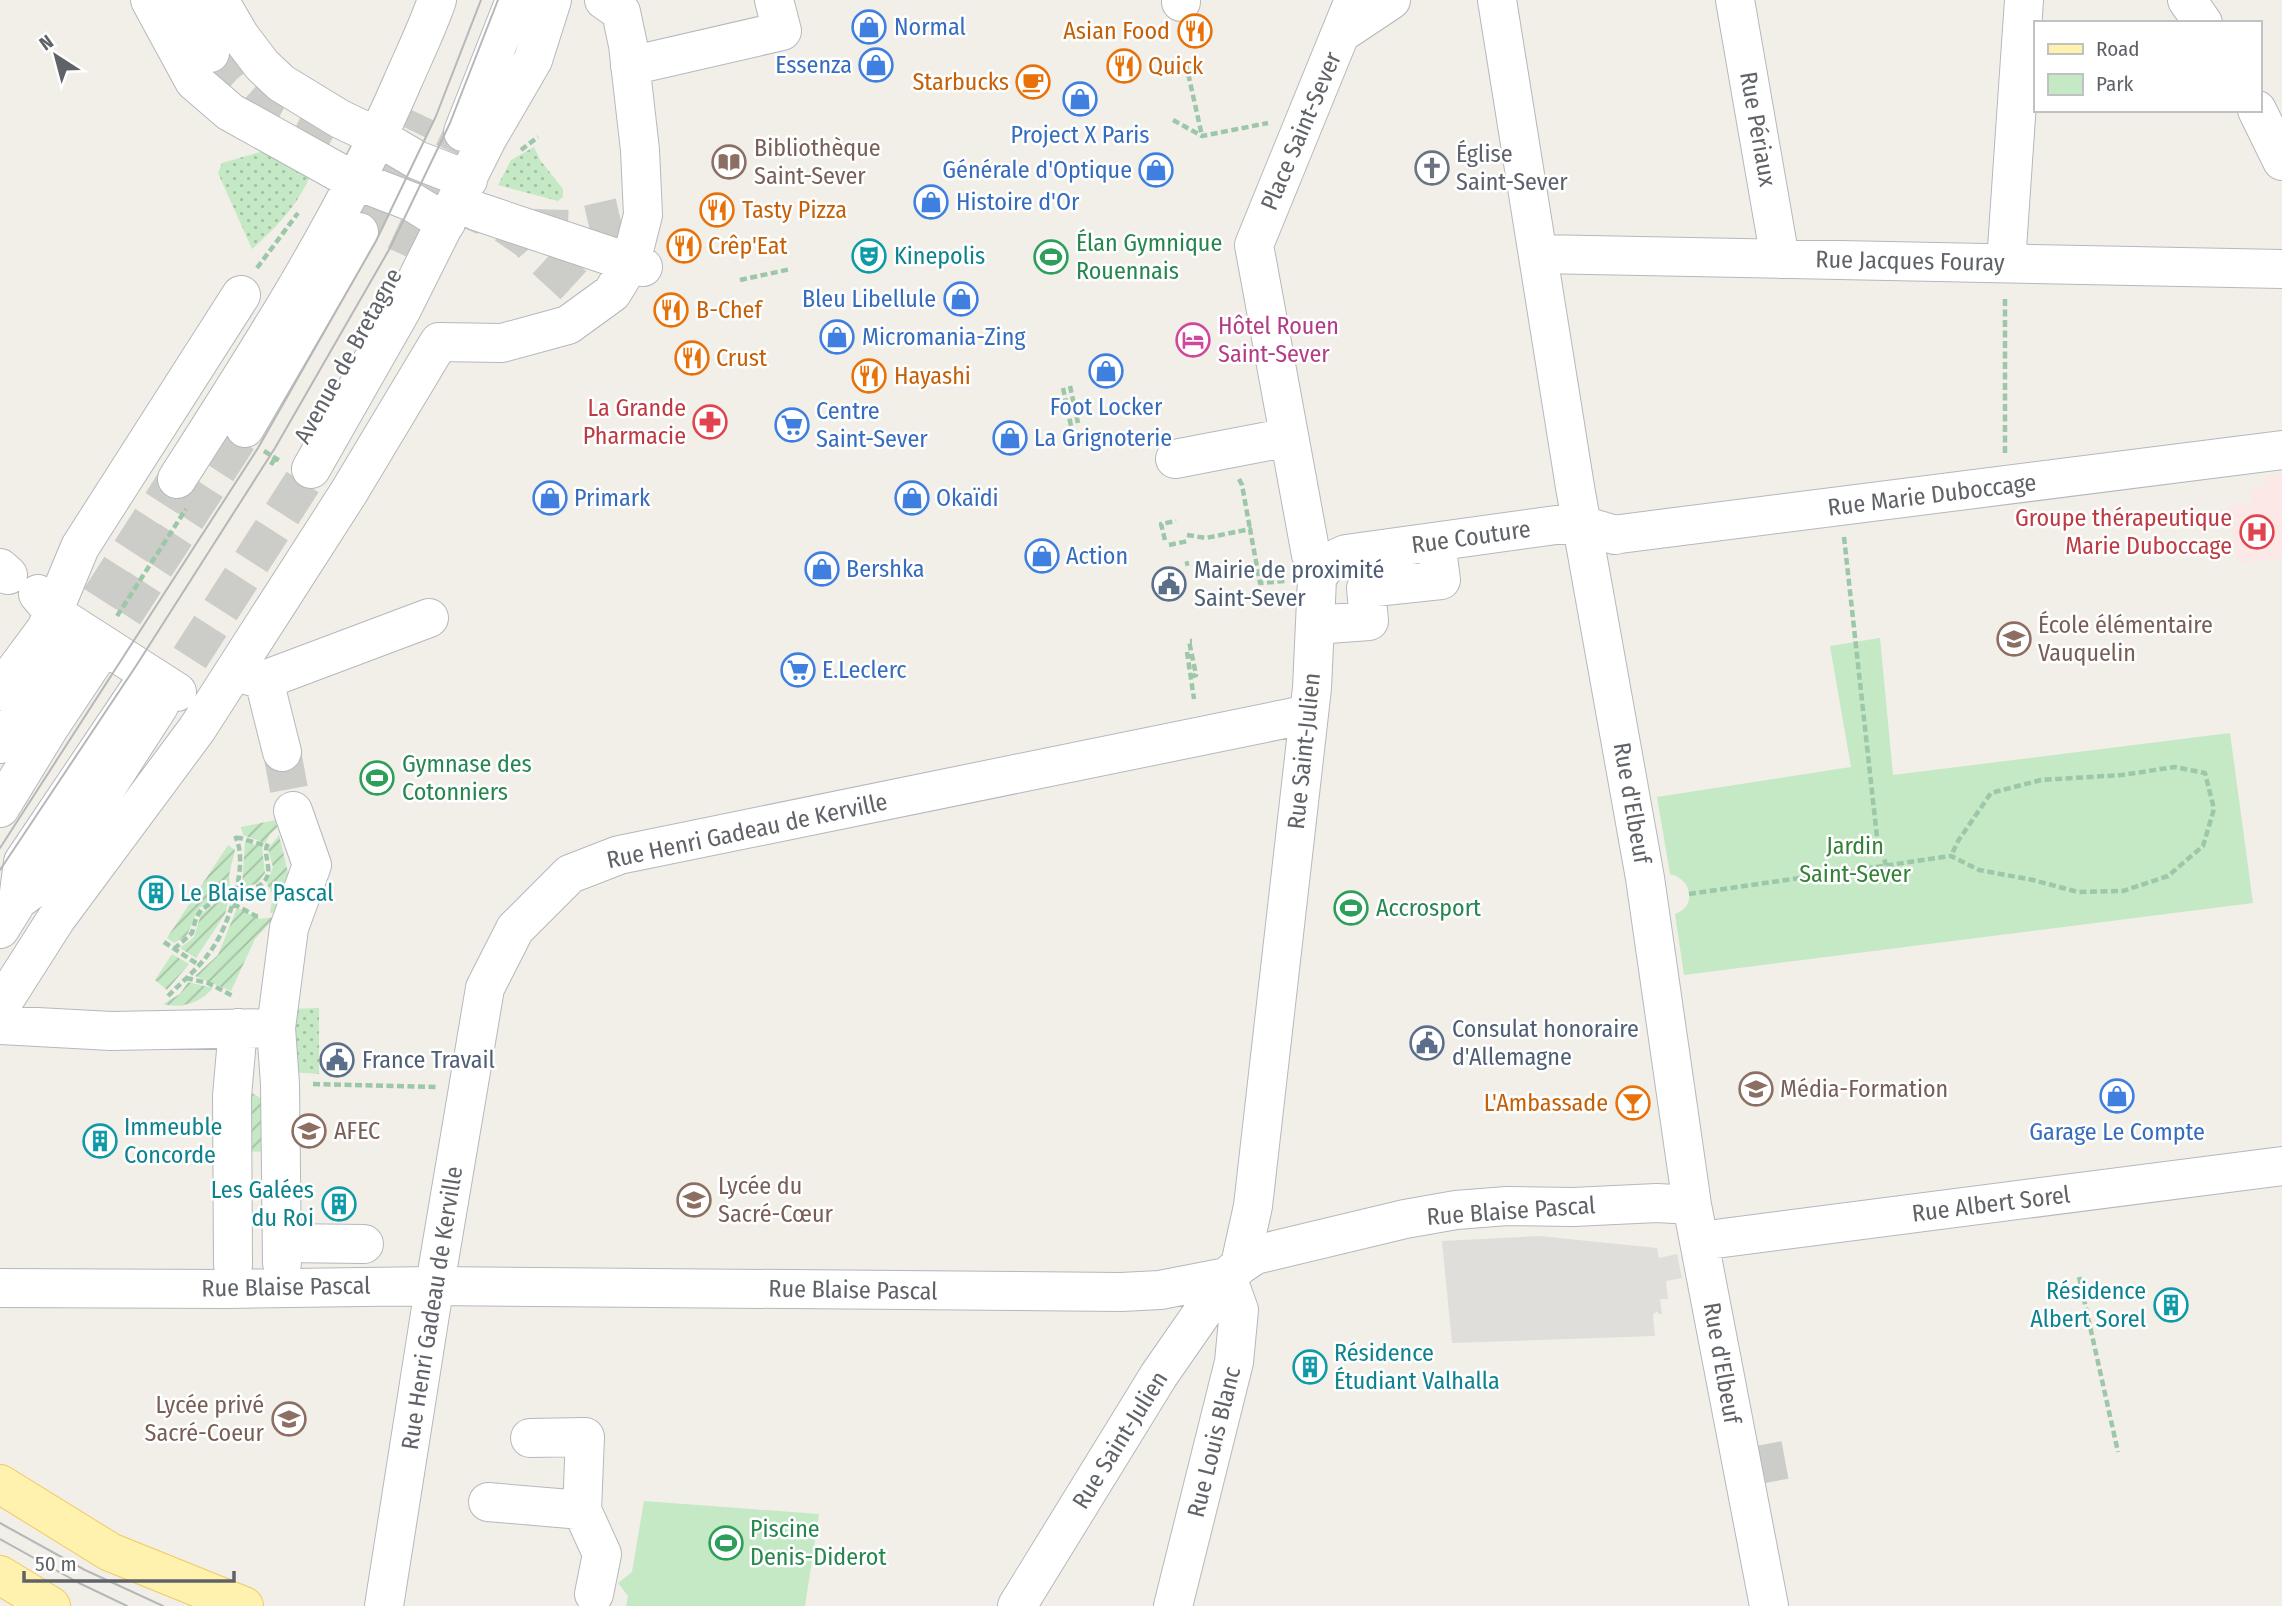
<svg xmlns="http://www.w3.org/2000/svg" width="2282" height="1606" font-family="'Fira Sans Condensed',sans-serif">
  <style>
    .industrial { fill: #e0deda }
    .medical { fill: #fce8e6 }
    .grass { fill: url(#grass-dots) }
    .park { fill: #c5e8c5 }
    .garden { fill: url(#garden-furrows) }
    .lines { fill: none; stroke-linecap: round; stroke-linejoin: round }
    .minor-tunnel { stroke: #ccccc8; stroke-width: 38; stroke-dasharray: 38 19; stroke-linecap: butt }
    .minor-casing { stroke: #b5b8bc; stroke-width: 40 }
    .major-casing { stroke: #f2c960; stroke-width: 40 }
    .path { stroke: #9cc7a9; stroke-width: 4.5; stroke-dasharray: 7 3.5; stroke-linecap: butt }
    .minor { stroke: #fff; stroke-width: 38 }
    .major { stroke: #fff2af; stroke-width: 38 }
    .tram { stroke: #b6b7b8; stroke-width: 2 }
    .labels { text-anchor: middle; stroke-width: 5; stroke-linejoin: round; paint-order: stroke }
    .shop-label { font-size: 24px; fill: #366cbe; stroke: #fff; text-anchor: start }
    .food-label { font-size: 24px; fill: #c56008; stroke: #fff; text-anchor: start }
    .street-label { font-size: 24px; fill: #5f6368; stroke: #fff }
    .education-label { font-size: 24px; fill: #785e54; stroke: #fff; text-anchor: start }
    .worship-label { font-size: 24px; fill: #5b616d; stroke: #fff; text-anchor: start }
    .leisure-label { font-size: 24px; fill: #27864d; stroke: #fff; text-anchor: start }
    .culture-label { font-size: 24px; fill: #0d838f; stroke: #fff; text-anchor: start }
    .hotel-label { font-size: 24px; fill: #b23c85; stroke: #fff; text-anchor: start }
    .health-label { font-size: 24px; fill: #be3a42; stroke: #fff; text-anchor: end }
    .service-label { font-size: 24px; fill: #4e5e75; stroke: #fff; text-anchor: start }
    .park-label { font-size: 24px; fill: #348238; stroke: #fff }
  </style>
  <defs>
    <pattern id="grass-dots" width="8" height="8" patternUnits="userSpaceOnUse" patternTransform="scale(1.75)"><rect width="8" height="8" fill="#c5e8c5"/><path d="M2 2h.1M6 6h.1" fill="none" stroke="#a3c0a4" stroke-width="1.8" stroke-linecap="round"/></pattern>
    <pattern id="garden-furrows" width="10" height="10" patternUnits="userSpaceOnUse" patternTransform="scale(1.75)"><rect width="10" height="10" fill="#c5e8c5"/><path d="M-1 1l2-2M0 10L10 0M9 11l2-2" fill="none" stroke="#a3c0a4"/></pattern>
  </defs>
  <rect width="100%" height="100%" fill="#f1efe8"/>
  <path class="industrial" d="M1539 1236 1657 1248 1659 1258 1677 1254 1682 1278 1666 1281 1668 1299H1660L1662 1314H1658L1657 1311 1653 1315 1655 1336 1452 1343 1442 1241Z"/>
  <path class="medical" d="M2282 473V558L2237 564 2229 506 2252 504 2250 488 2267 486 2266 476Z"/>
  <path class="grass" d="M278 147 314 167C300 203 280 224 252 249L218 173 222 163Z
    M534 147 540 160 563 189V197L558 201 498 185 511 160Z
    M319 1008V1074L289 1072 290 1009Z"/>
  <path class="park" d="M1880 638 1893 775 2230 733 2253 903 1684 975 1675 914C1698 906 1691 878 1670 874L1657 797 1851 767 1830 646Z
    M644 1501 819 1514 805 1606H626L628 1596 618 1583 632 1572Z"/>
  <path class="garden" d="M276 820 277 828 270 834 265 843 243 835 241 827Z
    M279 835 290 881 282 912 270 913 273 895 267 884 273 867 268 849Z
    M245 841 262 847 265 873 258 883 242 888Z
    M228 845 235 850 229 875 230 890 199 908 187 935 174 943 167 938Z
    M229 898 225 914 196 958 180 948 194 937 201 914 214 904Z
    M237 908 260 919 275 917 255 939 231 991 195 976 218 955Z
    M172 954 189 964 167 990 155 980Z
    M188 982 213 988C200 1003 182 1009 163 1004L180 994Z
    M244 1086 252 1093 264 1100 271 1151 244 1152Z"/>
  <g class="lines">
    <path class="minor-tunnel" d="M210 53 233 82 252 99 474 212 506 225 528 240 545 259 583 294
      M532 228 568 229 620 217
      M359 232 416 112
      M405 256 463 132
      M69 647 177 479
      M93 662 245 428
      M159 706 311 469
      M282 752 293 811
      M1758 1465 1785 1460"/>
    <defs>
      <path id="minor" d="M150 0 194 81 230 112 347 177 412 202 446 223
        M181 0 210 53
        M219 0 240 36 262 65 281 83 340 119 378 137 417 160 468 180
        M1181 0V2
        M1497 0 1575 487 1645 878 1692 1205 1769 1606
        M1735 0 1780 259
        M2187 0 2203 23
        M1343 32 1391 0
        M630 66 782 31 774 0
        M2257 110 2282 161
        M463 132 515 0
        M476 211 643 267
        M1539 254 2282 269
        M2006 263 2024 0
        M245 428 359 232
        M1175 459 1289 437
        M311 469 402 309 487 139 533 60 552 0
        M177 479C259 351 342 222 402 83 414 55 427 29 437 0
        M0 568 8 575
        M1322 568 1311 555 1254 245 1354 0
        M38 594 54 613 177 692
        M1315 625 1369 621 1366 588 1441 580 1436 542
        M239 673 264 680 282 752
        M264 680 429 618
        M0 691 46 629 80 547 241 295
        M0 744 69 647
        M0 808 49 728 93 662
        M18 900 48 878 159 706
        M0 929 18 900 23 862 138 691
        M0 1007 56 919 197 729 349 492 439 342 502 343 568 325 612 293 631 262 643 215 640 150 628 45 621 12 604 0
        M0 1025 111 1031 276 1028
        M1700 1241 2282 1166
        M282 1243 364 1244
        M282 1263 280 1084 276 1028 289 928 312 865 293 811
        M233 1265 232 1096 238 1028
        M1240 1265 1253 1206 1312 688 1317 579C1324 565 1331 560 1346 554L1556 525H1582L1615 535 1620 534 2282 450
        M0 1288 227 1289 435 1286 1121 1292 1160 1290 1227 1277
        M530 1438 585 1437 582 1510
        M488 1502 582 1510 602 1554 594 1594
        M384 1606 430 1314 485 988 515 929 570 874 619 855 1309 714
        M1017 1606 1159 1375 1227 1277 1240 1265 1255 1255 1405 1219 1456 1210 1507 1206 1573 1207 1657 1203 1692 1205
        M1173 1606 1234 1362 1239 1310 1227 1277"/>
      <path id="major" d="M0 1484 110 1552 244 1606
        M0 1575 51 1606"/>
    </defs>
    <use href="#minor" class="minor-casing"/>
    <use href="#major" class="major-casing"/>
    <path class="path" d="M1186 64 1202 136
      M1173 120 1202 136 1268 123
      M521 150 538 137
      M257 268 298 213
      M740 280 791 269
      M1070 386 1078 423
      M1063 388 1071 426
      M264 451 280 461
      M2005 453V297
      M271 465 275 458
      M1239 479 1242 485 1250 529
      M1187 535 1206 538 1250 529 1260 583 1285 581
      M1844 537 1877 837 1886 865
      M1165 540 1161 524 1176 521
      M1169 545 1188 541
      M1185 564 1189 563
      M117 616 186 509
      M1187 652 1194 699
      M1190 677 1196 675 1189 641H1192
      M236 838H240L267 846
      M236 892C252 890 271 886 268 866 267 856 264 852 268 843
      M1689 894 1951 856 1979 870 2033 880 2078 892 2123 891 2168 876 2203 846 2214 809 2205 773 2175 767 2122 775 2041 780 1991 793 1958 841 1951 856
      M233 904 256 916H261
      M164 942 199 965
      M174 949 192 933 196 918 201 910 214 901 235 893
      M186 978 208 983 233 996
      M168 996C183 981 200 967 212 949 229 925 250 863 235 836
      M313 1084 437 1087
      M2079 1277 2118 1452"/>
    <use href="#minor" class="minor"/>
    <use href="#major" class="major"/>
    <path class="tram" d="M0 848 258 448 376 241 436 116 481 0
      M0 870 136 666 275 448 390 248 450 123 498 0
      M0 1523 85 1570 163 1606
      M0 1539 79 1583 127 1606"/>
  </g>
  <defs>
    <symbol id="shop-ring" viewBox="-11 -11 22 22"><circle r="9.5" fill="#fff" stroke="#3f7fe0" stroke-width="1.5"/><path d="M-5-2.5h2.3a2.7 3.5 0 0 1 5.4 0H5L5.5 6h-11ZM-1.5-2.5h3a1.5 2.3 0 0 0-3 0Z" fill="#3f7fe0"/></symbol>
    <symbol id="restaurant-ring" viewBox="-11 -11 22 22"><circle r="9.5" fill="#fff" stroke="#e8710a" stroke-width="1.5"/><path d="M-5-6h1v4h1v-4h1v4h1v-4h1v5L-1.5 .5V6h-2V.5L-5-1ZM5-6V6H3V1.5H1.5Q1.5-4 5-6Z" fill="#e8710a"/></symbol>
    <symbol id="cafe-ring" viewBox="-11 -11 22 22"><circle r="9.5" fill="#fff" stroke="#e8710a" stroke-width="1.5"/><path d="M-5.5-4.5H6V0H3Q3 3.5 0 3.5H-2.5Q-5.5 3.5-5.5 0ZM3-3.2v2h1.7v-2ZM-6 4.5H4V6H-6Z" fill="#e8710a"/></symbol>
    <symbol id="library-ring" viewBox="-11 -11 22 22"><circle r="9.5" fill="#fff" stroke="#8d6e63" stroke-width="1.5"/><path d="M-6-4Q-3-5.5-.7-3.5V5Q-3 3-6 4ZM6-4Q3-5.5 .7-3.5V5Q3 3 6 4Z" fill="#8d6e63"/></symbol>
    <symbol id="church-ring" viewBox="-11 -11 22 22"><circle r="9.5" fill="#fff" stroke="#6b7280" stroke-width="1.5"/><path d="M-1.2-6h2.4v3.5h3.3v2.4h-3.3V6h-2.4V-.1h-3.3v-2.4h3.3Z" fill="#6b7280"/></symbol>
    <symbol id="theatre-ring" viewBox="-11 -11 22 22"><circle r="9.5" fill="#fff" stroke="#0f9aa8" stroke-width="1.5"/><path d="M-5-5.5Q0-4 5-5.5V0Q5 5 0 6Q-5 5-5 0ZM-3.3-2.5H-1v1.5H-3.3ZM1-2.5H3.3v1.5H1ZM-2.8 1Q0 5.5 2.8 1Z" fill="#0f9aa8"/></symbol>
    <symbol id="stadium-ring" viewBox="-11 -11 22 22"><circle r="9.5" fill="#fff" stroke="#2e9e5b" stroke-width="1.5"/><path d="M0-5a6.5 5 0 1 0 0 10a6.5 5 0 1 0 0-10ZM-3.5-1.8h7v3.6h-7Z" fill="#2e9e5b"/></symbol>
    <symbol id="hotel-ring" viewBox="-11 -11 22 22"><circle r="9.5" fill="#fff" stroke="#d1479c" stroke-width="1.5"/><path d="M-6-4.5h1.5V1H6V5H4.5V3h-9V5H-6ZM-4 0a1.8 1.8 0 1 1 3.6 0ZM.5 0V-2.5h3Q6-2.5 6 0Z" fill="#d1479c"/></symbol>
    <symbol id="pharmacy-ring" viewBox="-11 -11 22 22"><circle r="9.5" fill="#fff" stroke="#e0444e" stroke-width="1.5"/><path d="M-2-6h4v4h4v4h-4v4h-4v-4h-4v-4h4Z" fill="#e0444e"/></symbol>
    <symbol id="supermarket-ring" viewBox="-11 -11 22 22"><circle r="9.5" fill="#fff" stroke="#3f7fe0" stroke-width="1.5"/><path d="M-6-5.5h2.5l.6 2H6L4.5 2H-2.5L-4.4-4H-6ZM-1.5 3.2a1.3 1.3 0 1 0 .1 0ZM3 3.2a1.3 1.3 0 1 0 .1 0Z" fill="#3f7fe0"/></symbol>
    <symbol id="hospital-ring" viewBox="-11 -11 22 22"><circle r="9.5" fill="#fff" stroke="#e0444e" stroke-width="1.5"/><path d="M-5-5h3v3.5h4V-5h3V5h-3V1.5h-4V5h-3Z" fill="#e0444e"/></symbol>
    <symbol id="civic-ring" viewBox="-11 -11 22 22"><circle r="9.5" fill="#fff" stroke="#5c6f8a" stroke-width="1.5"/><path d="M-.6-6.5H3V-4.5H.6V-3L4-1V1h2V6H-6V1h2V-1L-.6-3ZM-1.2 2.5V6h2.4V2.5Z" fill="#5c6f8a"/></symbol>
    <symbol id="school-ring" viewBox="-11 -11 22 22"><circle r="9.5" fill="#fff" stroke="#8d6e63" stroke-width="1.5"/><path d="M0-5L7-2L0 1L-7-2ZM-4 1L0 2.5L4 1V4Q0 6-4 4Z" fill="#8d6e63"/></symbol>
    <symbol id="building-ring" viewBox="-11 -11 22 22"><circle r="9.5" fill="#fff" stroke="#0f9aa8" stroke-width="1.5"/><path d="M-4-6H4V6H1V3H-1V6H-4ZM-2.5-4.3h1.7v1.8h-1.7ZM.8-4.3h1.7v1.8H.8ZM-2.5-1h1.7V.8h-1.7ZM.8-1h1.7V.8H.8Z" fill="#0f9aa8"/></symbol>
    <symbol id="university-ring" viewBox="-11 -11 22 22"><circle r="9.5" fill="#fff" stroke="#8d6e63" stroke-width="1.5"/><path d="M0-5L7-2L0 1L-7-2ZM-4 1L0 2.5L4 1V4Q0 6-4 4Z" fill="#8d6e63"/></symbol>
    <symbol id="bar-ring" viewBox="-11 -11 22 22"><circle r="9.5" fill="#fff" stroke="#e8710a" stroke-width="1.5"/><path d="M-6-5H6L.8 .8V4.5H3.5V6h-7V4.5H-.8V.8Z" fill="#e8710a"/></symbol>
  </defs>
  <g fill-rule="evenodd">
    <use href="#shop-ring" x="850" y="8" width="38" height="38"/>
    <use href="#restaurant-ring" x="1176" y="12" width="38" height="38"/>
    <use href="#shop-ring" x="857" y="46" width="38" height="38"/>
    <use href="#restaurant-ring" x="1105" y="47" width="38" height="38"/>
    <use href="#cafe-ring" x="1014" y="63" width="38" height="38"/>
    <use href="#shop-ring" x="1061" y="80" width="38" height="38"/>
    <use href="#library-ring" x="710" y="143" width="38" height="38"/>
    <use href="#church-ring" x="1413" y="149" width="38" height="38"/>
    <use href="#shop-ring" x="1137" y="151" width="38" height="38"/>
    <use href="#shop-ring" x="912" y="183" width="38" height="38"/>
    <use href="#restaurant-ring" x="698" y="191" width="38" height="38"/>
    <use href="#restaurant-ring" x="665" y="227" width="38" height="38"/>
    <use href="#theatre-ring" x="850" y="237" width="38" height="38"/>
    <use href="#stadium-ring" x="1032" y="238" width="38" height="38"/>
    <use href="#shop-ring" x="942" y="280" width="38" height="38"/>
    <use href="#restaurant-ring" x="652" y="291" width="38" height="38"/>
    <use href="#shop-ring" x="818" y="318" width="38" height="38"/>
    <use href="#hotel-ring" x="1174" y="321" width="38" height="38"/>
    <use href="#restaurant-ring" x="673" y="339" width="38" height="38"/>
    <use href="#shop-ring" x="1087" y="352" width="38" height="38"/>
    <use href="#restaurant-ring" x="850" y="357" width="38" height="38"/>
    <use href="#pharmacy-ring" x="691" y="403" width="38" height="38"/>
    <use href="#supermarket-ring" x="773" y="406" width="38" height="38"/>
    <use href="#shop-ring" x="991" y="419" width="38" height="38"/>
    <use href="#shop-ring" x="531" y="479" width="38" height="38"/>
    <use href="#shop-ring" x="893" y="479" width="38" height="38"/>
    <use href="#hospital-ring" x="2238" y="513" width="38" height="38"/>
    <use href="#shop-ring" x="1023" y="537" width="38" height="38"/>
    <use href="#shop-ring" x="803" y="550" width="38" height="38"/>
    <use href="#civic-ring" x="1150" y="565" width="38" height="38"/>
    <use href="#school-ring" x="1995" y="620" width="38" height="38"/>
    <use href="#supermarket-ring" x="779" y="651" width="38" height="38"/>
    <use href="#stadium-ring" x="358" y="759" width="38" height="38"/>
    <use href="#building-ring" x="137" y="874" width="38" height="38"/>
    <use href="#stadium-ring" x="1332" y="889" width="38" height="38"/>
    <use href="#civic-ring" x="1408" y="1024" width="38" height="38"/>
    <use href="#civic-ring" x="318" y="1041" width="38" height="38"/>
    <use href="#university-ring" x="1737" y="1070" width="38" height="38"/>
    <use href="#shop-ring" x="2098" y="1077" width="38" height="38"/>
    <use href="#bar-ring" x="1614" y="1084" width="38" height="38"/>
    <use href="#university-ring" x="290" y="1112" width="38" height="38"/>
    <use href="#building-ring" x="81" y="1122" width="38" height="38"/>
    <use href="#school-ring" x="675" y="1181" width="38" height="38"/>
    <use href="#building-ring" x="320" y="1185" width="38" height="38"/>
    <use href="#building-ring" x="2152" y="1286" width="38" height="38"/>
    <use href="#building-ring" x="1291" y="1348" width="38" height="38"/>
    <use href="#school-ring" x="270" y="1400" width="38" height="38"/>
    <use href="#stadium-ring" x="707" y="1524" width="38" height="38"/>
  </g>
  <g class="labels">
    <g class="shop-label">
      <text x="894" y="35">Normal</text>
      <text x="852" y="73" text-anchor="end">Essenza</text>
      <text x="1080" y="143" text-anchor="middle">Project X Paris</text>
      <text x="1132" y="178" text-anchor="end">Générale d'Optique</text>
      <text x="956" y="210">Histoire d'Or</text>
      <text x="936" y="307" text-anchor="end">Bleu Libellule</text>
      <text x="862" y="345">Micromania-Zing</text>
      <text x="1106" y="415" text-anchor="middle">Foot Locker</text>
      <text x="816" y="419">Centre<tspan x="816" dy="28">Saint-Sever</tspan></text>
      <text x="1034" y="446">La Grignoterie</text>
      <text x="574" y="506">Primark</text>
      <text x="936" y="506">Okaïdi</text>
      <text x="1066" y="564">Action</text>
      <text x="846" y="577">Bershka</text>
      <text x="822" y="678">E.Leclerc</text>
      <text x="2117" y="1140" text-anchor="middle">Garage Le Compte</text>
    </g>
    <g class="food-label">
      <text x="1170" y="39" text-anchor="end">Asian Food</text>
      <text x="1148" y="74">Quick</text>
      <text x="1009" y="90" text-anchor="end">Starbucks</text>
      <text x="742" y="218">Tasty Pizza</text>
      <text x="708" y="254">Crêp'Eat</text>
      <text x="696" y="318">B-Chef</text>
      <text x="716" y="366">Crust</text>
      <text x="894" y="384">Hayashi</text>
      <text x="1608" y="1111" text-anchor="end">L'Ambassade</text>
    </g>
    <g class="street-label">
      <text transform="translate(1758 129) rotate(80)" y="8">Rue Périaux</text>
      <text transform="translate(1301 131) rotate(-67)" y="8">Place Saint-Sever</text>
      <text transform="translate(1910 261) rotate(1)" y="8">Rue Jacques Fouray</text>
      <text transform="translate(348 356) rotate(-61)" y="8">Avenue de Bretagne</text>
      <text transform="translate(1932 495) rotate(-7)" y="8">Rue Marie Duboccage</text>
      <text transform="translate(1471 537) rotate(-8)" y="8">Rue Couture</text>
      <text transform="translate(1304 751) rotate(-84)" y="8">Rue Saint-Julien</text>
      <text transform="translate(1632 803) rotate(80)" y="8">Rue d'Elbeuf</text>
      <text transform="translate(747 831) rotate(-12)" y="8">Rue Henri Gadeau de Kerville</text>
      <text transform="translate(1991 1204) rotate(-7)" y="8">Rue Albert Sorel</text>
      <text transform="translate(1511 1211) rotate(-4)" y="8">Rue Blaise Pascal</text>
      <text transform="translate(286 1287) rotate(-1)" y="8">Rue Blaise Pascal</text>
      <text transform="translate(853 1290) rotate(1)" y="8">Rue Blaise Pascal</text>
      <text transform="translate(432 1308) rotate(-81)" y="8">Rue Henri Gadeau de Kerville</text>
      <text transform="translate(1722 1363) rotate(80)" y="8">Rue d'Elbeuf</text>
      <text transform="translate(1120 1440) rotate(-58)" y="8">Rue Saint-Julien</text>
      <text transform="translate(1214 1442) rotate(-76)" y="8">Rue Louis Blanc</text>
    </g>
    <g class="education-label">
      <text x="754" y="156">Bibliothèque<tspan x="754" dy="28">Saint-Sever</tspan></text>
      <text x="2038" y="633">École élémentaire<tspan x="2038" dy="28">Vauquelin</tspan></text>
      <text x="1780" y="1097">Média-Formation</text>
      <text x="334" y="1139">AFEC</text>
      <text x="718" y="1194">Lycée du<tspan x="718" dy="28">Sacré-Cœur</tspan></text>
      <text x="264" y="1413" text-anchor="end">Lycée privé<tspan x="264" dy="28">Sacré-Coeur</tspan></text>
    </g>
    <g class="worship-label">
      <text x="1456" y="162">Église<tspan x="1456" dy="28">Saint-Sever</tspan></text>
    </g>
    <g class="leisure-label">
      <text x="1076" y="251">Élan Gymnique<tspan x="1076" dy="28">Rouennais</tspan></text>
      <text x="402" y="772">Gymnase des<tspan x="402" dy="28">Cotonniers</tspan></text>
      <text x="1376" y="916">Accrosport</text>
      <text x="750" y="1537">Piscine<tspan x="750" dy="28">Denis-Diderot</tspan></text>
    </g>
    <g class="culture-label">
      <text x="894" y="264">Kinepolis</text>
      <text x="180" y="901">Le Blaise Pascal</text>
      <text x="124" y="1135">Immeuble<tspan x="124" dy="28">Concorde</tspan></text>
      <text x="314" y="1198" text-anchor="end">Les Galées<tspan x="314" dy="28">du Roi</tspan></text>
      <text x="2146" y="1299" text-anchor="end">Résidence<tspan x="2146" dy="28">Albert Sorel</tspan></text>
      <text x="1334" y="1361">Résidence<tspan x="1334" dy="28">Étudiant Valhalla</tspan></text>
    </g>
    <g class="hotel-label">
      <text x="1218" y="334">Hôtel Rouen<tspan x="1218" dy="28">Saint-Sever</tspan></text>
    </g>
    <g class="health-label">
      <text x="686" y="416">La Grande<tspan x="686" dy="28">Pharmacie</tspan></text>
      <text x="2232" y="526">Groupe thérapeutique<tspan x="2232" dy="28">Marie Duboccage</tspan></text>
    </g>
    <g class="service-label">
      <text x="1194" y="578">Mairie de proximité<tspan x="1194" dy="28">Saint-Sever</tspan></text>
      <text x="1452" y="1037">Consulat honoraire<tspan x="1452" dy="28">d'Allemagne</tspan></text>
      <text x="362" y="1068">France Travail</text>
    </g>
    <g class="park-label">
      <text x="1855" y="854">Jardin<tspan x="1855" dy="28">Saint-Sever</tspan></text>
    </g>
  </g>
  <rect x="2034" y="21" width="228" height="91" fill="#ffffff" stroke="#bfc1c3" stroke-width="2"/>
  <rect x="2048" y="44" width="35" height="10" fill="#fff2af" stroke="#bfc1c3" stroke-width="2"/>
  <text x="2096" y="56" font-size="21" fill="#5f6368">Road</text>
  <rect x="2048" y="74" width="35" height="21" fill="#c5e8c5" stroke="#bfc1c3" stroke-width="2"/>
  <text x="2096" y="91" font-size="21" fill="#5f6368">Park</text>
  <g transform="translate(56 56) rotate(324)" stroke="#ffffff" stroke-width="5" paint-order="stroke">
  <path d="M0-5L12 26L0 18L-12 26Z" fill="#5f6368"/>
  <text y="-10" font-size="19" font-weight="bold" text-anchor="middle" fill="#5f6368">N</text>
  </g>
  <path d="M24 1571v10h210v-10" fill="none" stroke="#5f6368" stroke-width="3.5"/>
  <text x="35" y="1571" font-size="21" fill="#5f6368" stroke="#ffffff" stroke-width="5" paint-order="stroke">50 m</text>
</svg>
